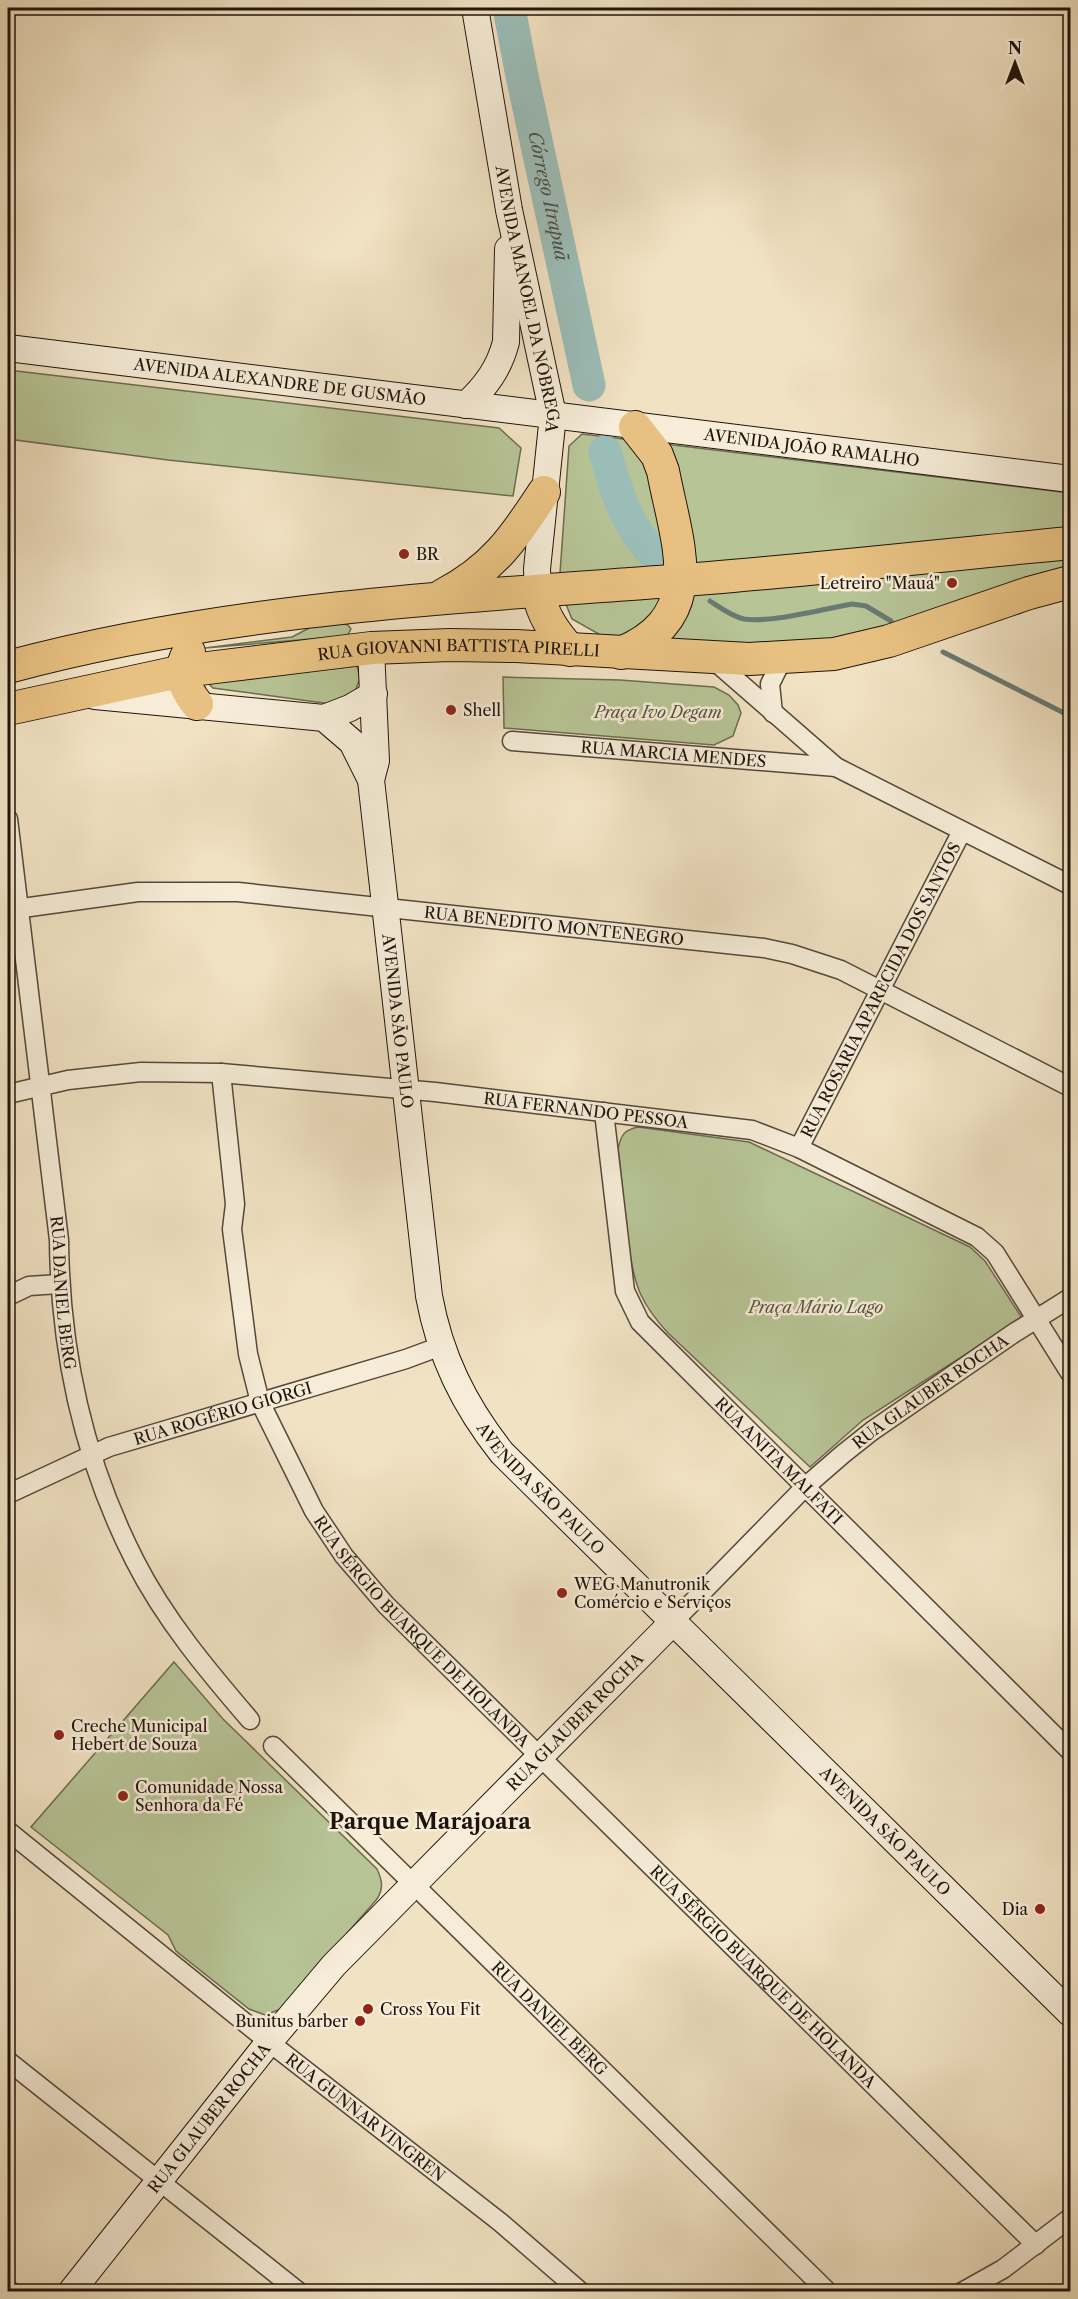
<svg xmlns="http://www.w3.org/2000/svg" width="1078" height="2299" font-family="'Libre Caslon Text',serif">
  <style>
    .green { fill: #b7c496; stroke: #6b6c50; stroke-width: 1.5 }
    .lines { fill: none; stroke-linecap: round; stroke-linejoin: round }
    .stream { stroke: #697973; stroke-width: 5 }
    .river { stroke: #9bbdb8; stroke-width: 33 }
    .street-casing { stroke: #544839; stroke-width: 21 }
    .secondary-casing { stroke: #1f140b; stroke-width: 28 }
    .highway-casing { stroke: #1f140b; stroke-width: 34 }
    .street { stroke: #f6ecd8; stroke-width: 18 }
    .secondary { stroke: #f6ecd8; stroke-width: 26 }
    .highway { stroke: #e8c182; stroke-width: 32 }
    .poi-dot { fill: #8f2418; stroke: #f6ecd8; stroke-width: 2 }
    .labels { text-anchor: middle; stroke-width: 5; stroke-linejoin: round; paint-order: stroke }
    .street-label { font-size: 16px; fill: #1f140b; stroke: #f6ecd8 }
    .poi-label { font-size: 16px; fill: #1f140b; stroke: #f6ecd8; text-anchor: start }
    .park-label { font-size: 16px; font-style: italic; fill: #54523c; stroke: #f6ecd8 }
    .water-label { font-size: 18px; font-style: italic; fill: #4a4f48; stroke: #f6ecd8 }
    .district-label { font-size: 22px; font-weight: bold; fill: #1f140b; stroke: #f6ecd8 }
  </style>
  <rect width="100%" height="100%" fill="#f1e2c3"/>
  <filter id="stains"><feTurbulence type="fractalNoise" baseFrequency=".00333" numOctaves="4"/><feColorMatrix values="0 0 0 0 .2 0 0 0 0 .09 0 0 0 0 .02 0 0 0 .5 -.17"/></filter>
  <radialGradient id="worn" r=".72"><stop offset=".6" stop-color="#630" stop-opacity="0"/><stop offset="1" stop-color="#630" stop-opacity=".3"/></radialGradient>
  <path class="green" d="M8 370 499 428 521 448 513 496 168 460 8 439Z
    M582 434 1070 493V575L831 644 620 646 572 619 561 592 560 573 569 446Z
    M339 623 348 625 351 629 347 636 205 648 292 637 315 625Z
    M357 666 360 678 355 692 331 704 213 688 208 683Z
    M503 677 620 680 714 687 729 695 738 705 741 713 733 736 714 745 504 728Z
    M638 1127 749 1142 970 1247 985 1261 1022 1318 863 1420 810 1467 668 1333C657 1321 648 1310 641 1295 626 1263 623 1187 618 1149 621 1135 624 1130 638 1127Z
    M174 1662 223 1719 377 1869C382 1880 384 1888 377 1899L281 2009 265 2015 249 2009 176 1951 168 1935 31 1827Z"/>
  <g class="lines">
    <path class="stream" d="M710 601C721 608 731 616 744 619 771 623 824 609 852 604L866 606 891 621
      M943 652 1070 716"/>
    <g class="river">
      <path id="s1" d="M509 8 522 76 589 385"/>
      <path d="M605 452C616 492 627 528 657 557"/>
    </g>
    <defs>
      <g id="street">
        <path d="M710 657 836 767 1070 885"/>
        <path d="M773 713 770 684 783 658"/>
        <path id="s2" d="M512 741 836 767"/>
        <path id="s3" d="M8 819 59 1240C60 1352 84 1461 135 1561 165 1620 208 1671 250 1720"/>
        <path id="s4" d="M8 910 138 892H238L764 948 792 954 841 970 1070 1087"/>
        <path id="s5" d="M221 1073 235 1204 232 1229 248 1354 260 1402 314 1511 344 1556 386 1605 1036 2245"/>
        <path id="s6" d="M8 1094 68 1080 141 1072 221 1073 435 1092 752 1130 799 1148 977 1237 995 1253 1070 1373"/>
        <path id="s7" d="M604 1112 625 1291 640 1322 1070 1751"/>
        <path id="s8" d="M799 1148 962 831"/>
        <path d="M8 1296 29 1286 59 1284"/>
        <path id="s9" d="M8 1494 109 1447 406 1359 441 1346"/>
        <path id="s10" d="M674 1621 805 1487 843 1454 872 1431 1014 1333 1070 1298"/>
        <path id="s11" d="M273 1746 828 2292"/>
        <path id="s12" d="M8 1831 269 2042 500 2222 581 2292"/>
        <path d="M8 2061 299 2292"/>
        <path d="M8 2289 11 2292"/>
        <path d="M962 2292 1003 2269 1070 2218"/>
      </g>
      <g id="secondary">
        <path id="s13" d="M475 8 509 210 553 415 537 569 538 591"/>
        <path id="s14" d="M8 348 1070 479"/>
        <path d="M466 405C486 386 499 369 506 342L508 249"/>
        <path id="s15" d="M95 696 324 718 352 742 371 780 429 1296C440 1356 464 1405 502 1453L1070 2013"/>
        <path d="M324 718 350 708 374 694"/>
        <path d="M371 780 376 761 371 648"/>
        <path id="s16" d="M71 2292 269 2042 334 1965 674 1621"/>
      </g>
      <g id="highway">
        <path d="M538 591C542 615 554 632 570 650"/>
        <path d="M443 595C493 569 514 538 544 492"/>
        <path d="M189 652C177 670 185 689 197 704"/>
        <path d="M621 653C709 616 677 545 663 471L657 455 635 427"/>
        <path d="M8 667C219 610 441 598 658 582 796 572 933 556 1070 543"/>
        <path id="s17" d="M8 709 183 671 371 648 450 645 516 646 749 659 834 654 889 641 1029 593 1070 582"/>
      </g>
    </defs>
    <use href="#street" class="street-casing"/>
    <use href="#secondary" class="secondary-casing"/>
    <use href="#highway" class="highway-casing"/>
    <use href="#street" class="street"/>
    <use href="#secondary" class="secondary"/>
    <use href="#highway" class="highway"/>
  </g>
  <g class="poi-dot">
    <circle cx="404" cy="554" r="6"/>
    <circle cx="952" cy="583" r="6"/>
    <circle cx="451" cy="710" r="6"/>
    <circle cx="562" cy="1593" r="6"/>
    <circle cx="59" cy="1735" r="6"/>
    <circle cx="123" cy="1796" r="6"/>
    <circle cx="1040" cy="1909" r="6"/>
    <circle cx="368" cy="2009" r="6"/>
    <circle cx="360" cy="2021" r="6"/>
  </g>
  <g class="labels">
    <g class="street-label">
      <text dy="6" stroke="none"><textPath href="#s13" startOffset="296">AVENIDA MANOEL DA NÓBREGA</textPath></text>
      <text dy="6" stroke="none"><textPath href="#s14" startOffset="274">AVENIDA ALEXANDRE DE GUSMÃO</textPath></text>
      <text dy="6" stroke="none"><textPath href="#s14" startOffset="810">AVENIDA JOÃO RAMALHO</textPath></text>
      <text dy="6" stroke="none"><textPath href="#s17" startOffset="456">RUA GIOVANNI BATTISTA PIRELLI</textPath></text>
      <text dy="6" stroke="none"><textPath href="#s2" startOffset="162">RUA MARCIA MENDES</textPath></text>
      <text dy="6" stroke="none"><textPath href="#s4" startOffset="549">RUA BENEDITO MONTENEGRO</textPath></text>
      <text dy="6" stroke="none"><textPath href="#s8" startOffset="178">RUA ROSARIA APARECIDA DOS SANTOS</textPath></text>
      <text dy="6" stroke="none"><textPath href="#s15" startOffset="552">AVENIDA SÃO PAULO</textPath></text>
      <text dy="6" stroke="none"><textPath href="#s6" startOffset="582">RUA FERNANDO PESSOA</textPath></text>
      <text dy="6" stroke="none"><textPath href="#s3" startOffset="477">RUA DANIEL BERG</textPath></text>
      <text dy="6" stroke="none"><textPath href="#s10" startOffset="345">RUA GLAUBER ROCHA</textPath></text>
      <text dy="6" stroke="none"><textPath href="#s9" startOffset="230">RUA ROGÉRIO GIORGI</textPath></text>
      <text dy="6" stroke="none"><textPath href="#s7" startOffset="411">RUA ANITA MALFATI</textPath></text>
      <text dy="6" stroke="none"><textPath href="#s15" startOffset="1056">AVENIDA SÃO PAULO</textPath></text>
      <text dy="6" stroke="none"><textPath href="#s5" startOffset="616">RUA SÉRGIO BUARQUE DE HOLANDA</textPath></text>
      <text dy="6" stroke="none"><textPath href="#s16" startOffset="762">RUA GLAUBER ROCHA</textPath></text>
      <text dy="6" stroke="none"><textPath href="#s15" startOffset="1542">AVENIDA SÃO PAULO</textPath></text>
      <text dy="6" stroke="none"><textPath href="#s5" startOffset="1102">RUA SÉRGIO BUARQUE DE HOLANDA</textPath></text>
      <text dy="6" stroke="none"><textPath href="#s11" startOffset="388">RUA DANIEL BERG</textPath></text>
      <text dy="6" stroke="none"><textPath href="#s16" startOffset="222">RUA GLAUBER ROCHA</textPath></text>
      <text dy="6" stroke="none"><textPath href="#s12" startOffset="458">RUA GUNNAR VINGREN</textPath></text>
    </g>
    <g class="poi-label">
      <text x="416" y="560">BR</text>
      <text x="940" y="589" text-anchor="end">Letreiro "Mauá"</text>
      <text x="463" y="716">Shell</text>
      <text x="574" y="1590">WEG Manutronik<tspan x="574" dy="18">Comércio e Serviços</tspan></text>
      <text x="71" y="1732">Creche Municipal<tspan x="71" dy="18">Hebert de Souza</tspan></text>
      <text x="135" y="1793">Comunidade Nossa<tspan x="135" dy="18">Senhora da Fé</tspan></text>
      <text x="1028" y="1915" text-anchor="end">Dia</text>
      <text x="380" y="2015">Cross You Fit</text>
      <text x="348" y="2027" text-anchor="end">Bunitus barber</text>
    </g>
    <g class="park-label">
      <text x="658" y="718">Praça Ivo Degam</text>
      <text x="816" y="1313">Praça Mário Lago</text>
    </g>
    <g class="water-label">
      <text dy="6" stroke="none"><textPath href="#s1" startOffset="192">Córrego Itrapuã</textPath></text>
    </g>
    <g class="district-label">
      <text x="430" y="1829">Parque Marajoara</text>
    </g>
  </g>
  <rect width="1078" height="2299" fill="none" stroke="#f1e2c3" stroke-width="30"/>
  <rect x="9" y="9" width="1060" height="2281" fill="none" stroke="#1f140b" stroke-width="3"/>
  <rect x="15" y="15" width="1048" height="2269" fill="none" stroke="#1f140b" stroke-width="1.5"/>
  <g transform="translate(1015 63)" stroke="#f6ecd8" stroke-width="4.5" paint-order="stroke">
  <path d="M0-4.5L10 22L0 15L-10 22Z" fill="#1f140b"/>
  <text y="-9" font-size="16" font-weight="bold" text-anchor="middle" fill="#1f140b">N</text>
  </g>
  <rect width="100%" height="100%" filter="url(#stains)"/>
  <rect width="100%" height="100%" fill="url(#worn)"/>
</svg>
